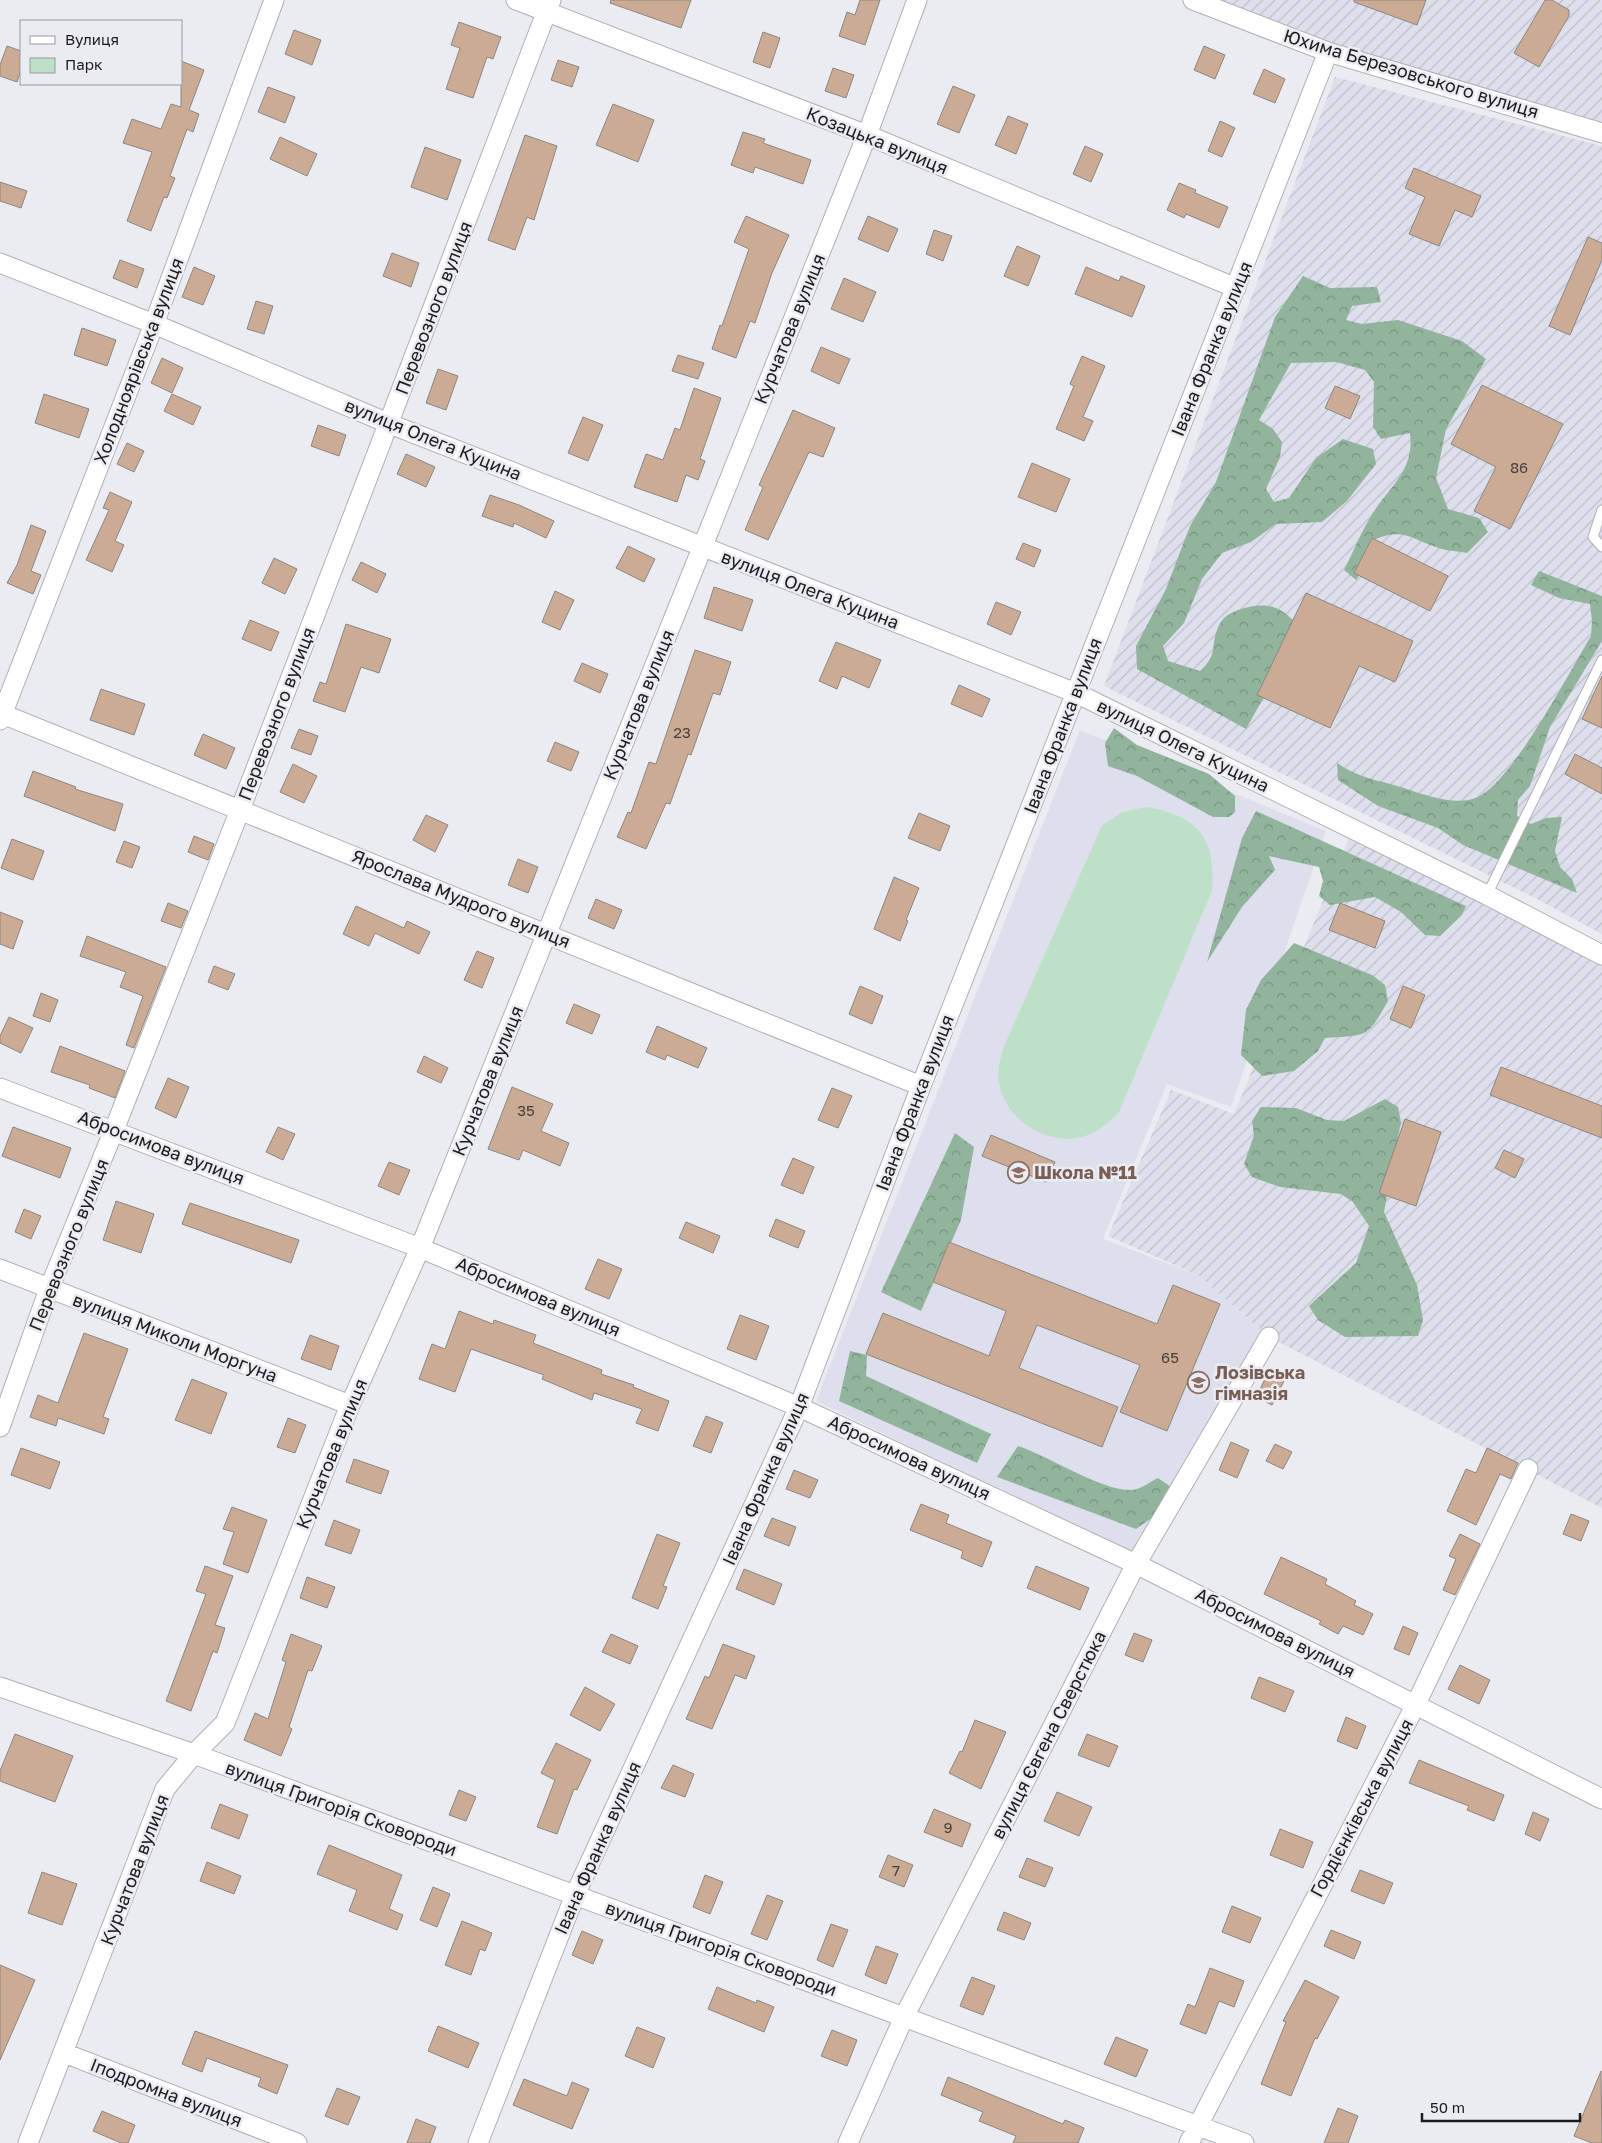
<svg xmlns="http://www.w3.org/2000/svg" width="1602" height="2143" font-family="'Golos Text',sans-serif">
  <style>
    .built { fill: #dddfec }
    .industrial { fill: url(#industrial-furrows) }
    .green { fill: #bee0c9 }
    .forest { fill: url(#forest-crowns) }
    .building { fill: #ccab94; stroke: #8b8683 }
    .lines { fill: none; stroke-linecap: round; stroke-linejoin: round }
    .service-casing { stroke: #afb0b6; stroke-width: 11 }
    .minor-casing { stroke: #afb0b6; stroke-width: 21 }
    .service { stroke: #fff; stroke-width: 9 }
    .minor { stroke: #fff; stroke-width: 19 }
    .labels { text-anchor: middle; stroke-width: 5; stroke-linejoin: round; paint-order: stroke }
    .number-label { font-size: 15px; fill: #48403c }
    .street-label { font-size: 18px; fill: #1c1c1e; stroke: #ebecf2 }
    .education-label { font-size: 18px; font-weight: bold; fill: #785e54; stroke: #ebecf2; text-anchor: start }
  </style>
  <defs>
    <pattern id="industrial-furrows" width="10" height="10" patternUnits="userSpaceOnUse" patternTransform="scale(1.25)"><rect width="10" height="10" fill="#dddfec"/><path d="M-1 1l2-2M0 10L10 0M9 11l2-2" fill="none" stroke="#bdbfca"/></pattern>
    <pattern id="forest-crowns" width="20" height="18" patternUnits="userSpaceOnUse" patternTransform="scale(1.25)"><rect width="20" height="18" fill="#92b49d"/><path d="M2 6a3 3 0 1 1 6 0M12 15a3 3 0 1 1 6 0" fill="none" stroke="#76927f"/></pattern>
  </defs>
  <rect width="100%" height="100%" fill="#ebecf2"/>
  <path class="built" d="M1080 730 1326 831 1231 1107 1167 1084 1103 1239 1198 1275 1269 1337 1135 1556 816 1401Z"/>
  <path class="industrial" d="M1193 0H1602V133Z
    M1335 77 1602 146V934L1537 899 1104 686Z
    M1353 829 1602 955V1508L1269 1337 1198 1275 1108 1236 1171 1090 1234 1114Z"/>
  <path class="green" d="M1147 807C1199 816 1216 839 1212 891L1119 1112C1107 1124 1095 1135 1078 1138 1037 1145 993 1109 999 1066 1000 1058 1003 1051 1005 1044L1102 825 1123 812Z"/>
  <path class="forest" d="M1303 276 1330 288 1377 287 1381 302 1352 306 1346 320 1362 324 1398 320 1462 341 1486 359 1446 429 1436 478 1448 509 1479 518 1488 532 1467 553C1457 551 1445 551 1436 547 1410 539 1405 528 1376 539L1374 554 1356 580 1344 570C1353 553 1360 534 1370 518 1387 487 1415 473 1410 433L1381 439 1373 427 1374 382 1365 370 1336 362 1291 363 1259 420 1273 429 1282 442 1280 457 1266 489 1274 502 1289 498 1316 458 1343 439 1373 449 1376 464 1347 501 1322 522 1276 524 1251 542 1222 553 1202 579 1184 623 1163 646 1168 661 1200 671C1218 654 1210 650 1217 630 1221 618 1228 614 1238 610 1279 596 1290 616 1314 645L1274 679 1246 729 1137 669 1136 646 1166 589 1190 526 1216 482 1275 317Z
    M1539 571 1602 596V641L1550 727 1530 786 1518 800 1517 816 1531 824 1546 818 1562 817 1555 851 1560 867 1572 879 1577 893 1463 845 1438 828 1378 806 1338 780 1337 763C1356 777 1381 781 1404 788 1425 795 1456 807 1478 797 1513 780 1569 673 1591 636L1592 621 1590 604 1559 598 1531 585Z
    M1114 728 1137 745 1209 774 1235 796V812L1229 817H1213L1137 776 1108 766 1105 743Z
    M1256 811 1466 906 1462 915 1440 936 1425 935 1401 912 1375 897 1330 905 1319 896 1323 881 1319 867 1269 856 1275 870 1242 907 1207 962 1242 838Z
    M1294 943 1372 975 1385 985 1388 1001C1366 1039 1368 1035 1325 1038L1318 1051 1294 1071 1262 1076 1241 1055 1246 1010 1261 980Z
    M1385 1099 1398 1107 1401 1122 1384 1212 1417 1285 1423 1320 1418 1336 1345 1337 1318 1320 1309 1306 1356 1263 1369 1226 1353 1202 1341 1194 1280 1187 1252 1177 1244 1164 1254 1135 1252 1121 1261 1107 1296 1108 1327 1120 1344 1121Z
    M955 1133 974 1147 961 1220 921 1311 881 1292Z
    M850 1351 867 1355 866 1376 991 1434 977 1463 839 1401Z
    M1018 1446C1047 1455 1111 1497 1137 1489 1144 1487 1151 1481 1158 1478L1177 1491 1173 1503 1136 1529 997 1477Z"/>
  <path class="building" d="M611 0H691L681 28 610 3Z
    M860 0H880L865 45 839 36 847 12 855 15Z
    M1354 0H1426L1417 25 1354 2Z
    M1545 0H1552L1569 10V16L1539 67 1514 53Z
    M459 22 501 37 493 59 487 57 473 98 446 89 460 48 451 45Z
    M294 30 321 40 312 65 285 54Z
    M763 32 780 38 770 68 753 62Z
    M7 46 21 51V70L17 82 0 76V65Z
    M1204 46 1225 55 1215 79 1194 70Z
    M558 60 579 67 572 87 551 80Z
    M181 61 204 70 189 110 199 114 193 132 187 129 170 176 175 178 167 198 164 197 151 231 127 221 152 152 123 143 132 119 161 129 171 104 181 107Z
    M833 68 854 75 846 98 825 91Z
    M1264 69 1285 79 1275 103 1253 94Z
    M953 86 975 95 959 133 937 124Z
    M268 87 295 97 285 123 258 112Z
    M613 104 654 120 638 162 596 145Z
    M1008 116 1028 124 1016 154 995 145Z
    M1220 121 1235 128 1222 157 1208 151Z
    M743 132 765 139 763 143 811 160 803 184 755 167 753 173 731 165Z
    M525 135 557 146 534 220 527 217 515 250 488 240Z
    M280 137 317 154 307 176 270 159Z
    M1085 146 1103 154 1091 182 1073 174Z
    M425 147 461 160 447 200 411 187Z
    M1414 168 1481 196 1472 217 1455 210 1439 246 1409 234 1425 197 1405 188Z
    M0 182 27 191 21 208 0 201Z
    M1179 183 1196 190 1195 193 1228 207 1219 228 1186 214 1184 218 1167 210Z
    M746 216 789 235 772 273 755 323 750 321 736 358 712 349 720 325 722 326 749 249 734 242Z
    M868 216 898 229 888 252 858 239Z
    M934 230 952 236 943 261 926 254Z
    M1588 237 1602 243V260L1570 335 1549 326Z
    M1017 246 1040 256 1028 286 1004 276Z
    M392 253 419 263 411 287 383 276Z
    M120 260 144 269 137 288 113 278Z
    M194 267 215 276 203 305 182 297Z
    M1086 267 1119 281 1121 276 1145 286 1132 317 1075 294Z
    M844 278 876 292 863 322 831 309Z
    M256 301 273 306 264 334 247 329Z
    M82 328 116 340 107 366 74 355Z
    M821 347 850 359 839 384 811 371Z
    M678 355 704 363 698 379 672 371Z
    M1082 356 1105 366 1083 417 1093 421 1084 441 1056 429 1074 386 1070 384Z
    M162 358 183 368 172 393 151 383Z
    M438 369 458 376 446 410 426 403Z
    M1482 385 1563 424 1510 529 1474 511 1496 467 1451 444Z
    M1335 386 1360 396 1350 419 1325 408Z
    M694 388 721 398 700 459 705 461 698 480 686 475 677 502 634 487 646 454 663 460 675 428 680 430Z
    M44 394 89 409 79 438 35 423Z
    M172 394 201 407 193 425 164 411Z
    M793 410 835 428 823 457 809 452 768 540 745 530 763 487 759 485Z
    M583 417 603 425 588 461 568 453Z
    M318 425 346 435 339 456 311 446Z
    M127 443 144 451 134 472 117 464Z
    M406 454 435 467 426 487 397 474Z
    M1032 463 1070 479 1056 512 1018 497Z
    M110 492 132 502 115 541 124 545 112 572 86 560 109 510 103 508Z
    M490 495 519 505 554 521 546 538 514 523 513 527 482 516Z
    M31 525 46 531 31 571 41 575 33 594 7 583 17 565Z
    M1372 538 1448 576 1430 611 1354 573Z
    M1023 543 1041 550 1034 567 1016 559Z
    M628 546 655 559 644 582 616 568Z
    M274 558 297 569 285 594 262 583Z
    M361 562 386 574 377 593 352 580Z
    M714 587 753 600 742 631 704 618Z
    M555 591 574 600 560 630 542 622Z
    M1306 593 1413 641 1395 682 1359 666 1330 728 1257 695Z
    M996 602 1021 612 1011 635 987 624Z
    M250 620 279 632 271 651 242 639Z
    M346 624 391 639 379 673 361 667 345 712 313 701 320 682 326 684Z
    M836 642 881 660 869 688 842 676 837 689 819 681Z
    M695 650 731 662 720 695 713 693 691 755 688 754 670 804 666 803 646 849 617 837 628 812 631 813 649 762 656 764Z
    M582 663 608 674 600 693 574 681Z
    M1602 676V728L1582 719Z
    M959 685 990 699 982 717 951 704Z
    M101 689 145 704 134 735 90 720Z
    M299 729 318 736 311 755 291 748Z
    M203 734 235 748 226 769 194 755Z
    M555 742 579 752 571 771 547 761Z
    M1575 754 1602 768V794L1565 774Z
    M293 764 317 776 304 803 280 792Z
    M33 771 76 787 75 789 123 804 115 831 24 796Z
    M919 813 950 826 940 851 908 838Z
    M426 815 448 825 435 852 413 840Z
    M194 836 214 844 208 860 188 852Z
    M12 839 44 851 33 880 1 868Z
    M124 841 140 847 132 868 116 862Z
    M518 859 538 867 528 893 508 885Z
    M894 877 919 888 906 920 908 921 900 941 874 929Z
    M596 899 622 910 614 929 588 918Z
    M168 903 188 911 181 928 161 921Z
    M1340 903 1385 921 1375 948 1329 930Z
    M356 906 404 928 407 921 430 932 419 954 375 933 369 946 343 934Z
    M0 912 23 921 13 949 0 944Z
    M87 936 166 967 134 1048 126 1045 143 996 120 987 126 972 80 956Z
    M477 951 494 958 482 988 464 980Z
    M214 966 235 974 228 990 208 982Z
    M860 986 883 996 872 1024 849 1014Z
    M1403 986 1425 995 1411 1028 1390 1019Z
    M41 993 58 1000 50 1022 33 1016Z
    M574 1004 600 1015 592 1034 566 1023Z
    M9 1017 33 1028 21 1053 0 1043V1036Z
    M657 1026 707 1048 698 1068 667 1055 665 1060 646 1052Z
    M60 1046 125 1071 115 1098 89 1088 90 1085 51 1072Z
    M424 1056 448 1068 441 1083 417 1072Z
    M1501 1067 1602 1106V1138L1490 1095Z
    M168 1078 189 1087 176 1118 155 1108Z
    M512 1087 553 1104 541 1131 569 1143 560 1166 523 1150 519 1160 488 1149Z
    M832 1088 852 1096 838 1128 818 1120Z
    M1405 1119 1441 1132 1416 1206 1379 1193Z
    M13 1127 71 1148 60 1178 2 1156Z
    M278 1127 295 1134 283 1160 266 1152Z
    M991 1135 1055 1162 1046 1182 982 1156Z
    M1504 1150 1524 1159 1515 1178 1495 1168Z
    M793 1158 814 1167 803 1194 781 1185Z
    M389 1162 410 1170 399 1195 378 1186Z
    M116 1201 154 1214 141 1253 103 1240Z
    M190 1203 299 1240 291 1263 182 1224Z
    M24 1209 41 1216 31 1239 15 1232Z
    M776 1219 805 1231 798 1248 769 1236Z
    M686 1222 720 1236 713 1253 679 1238Z
    M949 1242 1157 1324 1173 1285 1220 1304 1167 1431 1120 1412 1140 1365 1037 1325 1019 1368 1118 1407 1102 1447 866 1354 883 1313 989 1356 1006 1311 933 1282Z
    M598 1259 622 1269 609 1299 585 1289Z
    M459 1311 493 1324 494 1320 536 1335 533 1343 602 1370 601 1374 634 1385 633 1387 669 1401 658 1431 636 1423 642 1409 594 1393 592 1400 542 1379 544 1375 471 1349 455 1392 419 1379 432 1344 445 1349Z
    M740 1315 769 1326 756 1360 727 1349Z
    M84 1333 128 1349 103 1417 109 1419 104 1434 58 1418 56 1426 30 1417 38 1395 58 1403Z
    M310 1335 339 1346 331 1370 301 1359Z
    M1268 1373 1284 1381 1272 1405 1256 1397Z
    M192 1379 227 1393 211 1434 175 1420Z
    M706 1416 723 1423 711 1453 693 1446Z
    M288 1418 306 1425 295 1453 277 1447Z
    M1231 1442 1249 1450 1237 1478 1219 1470Z
    M1275 1444 1292 1452 1283 1469 1266 1461Z
    M21 1448 60 1462 50 1489 11 1475Z
    M1487 1448 1518 1463 1511 1479 1500 1474 1476 1525 1447 1511 1466 1469 1476 1473Z
    M354 1459 389 1471 381 1494 346 1482Z
    M794 1470 818 1480 810 1498 786 1489Z
    M921 1504 949 1515 946 1523 992 1542 982 1567 961 1558 963 1551 910 1530Z
    M232 1507 267 1520 248 1573 223 1564 234 1532 223 1529Z
    M1571 1514 1589 1521 1581 1541 1563 1534Z
    M772 1518 796 1527 789 1546 764 1536Z
    M334 1520 360 1530 351 1554 325 1545Z
    M657 1534 680 1543 663 1586 667 1587 658 1609 632 1598Z
    M1460 1534 1480 1544 1455 1595 1443 1590 1456 1559 1449 1556Z
    M1281 1557 1327 1579 1325 1584 1356 1601 1354 1605 1373 1614 1363 1635 1343 1626 1338 1634 1319 1624 1321 1621 1264 1594Z
    M205 1566 233 1576 215 1625 225 1628 217 1653 213 1651 191 1711 166 1701 206 1594 196 1591Z
    M1036 1566 1089 1588 1080 1610 1027 1588Z
    M744 1569 782 1584 774 1605 736 1589Z
    M307 1577 335 1587 327 1608 300 1598Z
    M1403 1626 1418 1633 1409 1655 1394 1649Z
    M1134 1633 1152 1640 1143 1662 1125 1655Z
    M291 1634 322 1646 312 1671 308 1670 289 1727 292 1729 281 1756 244 1740 255 1713 268 1719 286 1662 282 1660Z
    M611 1634 638 1646 630 1664 602 1652Z
    M723 1644 755 1656 746 1679 735 1675 712 1729 686 1719 705 1676 709 1678Z
    M1460 1665 1490 1680 1479 1704 1448 1689Z
    M1259 1677 1294 1691 1285 1712 1251 1698Z
    M585 1687 615 1704 600 1731 570 1715Z
    M1346 1717 1366 1726 1357 1749 1337 1741Z
    M975 1720 1006 1732 981 1789 949 1773 960 1751 962 1752Z
    M15 1734 73 1756 55 1802 0 1781V1771Z
    M1087 1734 1118 1746 1109 1767 1078 1755Z
    M556 1743 591 1760 577 1790 574 1789 557 1834 537 1827 555 1780 541 1773Z
    M1419 1760 1504 1795 1494 1821 1467 1810 1469 1806 1409 1783Z
    M673 1765 694 1774 685 1797 661 1788Z
    M459 1790 476 1797 466 1821 449 1815Z
    M1057 1792 1092 1807 1079 1836 1044 1821Z
    M220 1804 248 1815 239 1839 211 1828Z
    M934 1809 971 1824 962 1847 924 1832Z
    M1533 1812 1549 1819 1540 1841 1525 1834Z
    M1280 1829 1313 1842 1303 1868 1270 1855Z
    M329 1845 402 1875 389 1909 403 1915 397 1930 349 1911 357 1890 317 1874Z
    M888 1855 913 1865 904 1887 879 1877Z
    M1027 1858 1053 1868 1045 1887 1019 1877Z
    M207 1862 241 1876 234 1894 200 1881Z
    M1360 1870 1393 1883 1384 1904 1351 1891Z
    M42 1872 77 1884 62 1925 28 1913Z
    M705 1875 723 1882 710 1914 693 1907Z
    M433 1887 450 1894 437 1927 420 1920Z
    M767 1895 783 1901 767 1940 751 1934Z
    M1232 1906 1261 1918 1250 1943 1222 1932Z
    M1004 1912 1031 1923 1024 1940 997 1930Z
    M462 1921 492 1933 485 1951 480 1949 471 1975 445 1965Z
    M831 1924 848 1930 833 1967 817 1960Z
    M1331 1930 1361 1942 1354 1959 1324 1946Z
    M582 1931 603 1940 593 1964 572 1955Z
    M876 1946 898 1954 886 1984 865 1975Z
    M0 1965 35 1980 0 2060Z
    M1210 1968 1244 1981 1234 2007 1219 2001 1206 2034 1180 2024 1188 2004 1195 2007Z
    M972 1977 995 1986 983 2015 960 2006Z
    M1305 1980 1339 1997 1317 2039 1315 2038 1291 2096 1261 2084 1286 2022 1283 2021Z
    M717 1987 756 2003 757 2000 774 2007 764 2032 708 2009Z
    M438 2026 479 2043 468 2068 428 2051Z
    M637 2027 665 2038 653 2068 625 2056Z
    M832 2030 857 2040 847 2066 821 2056Z
    M195 2031 288 2065 277 2094 258 2086 261 2078 207 2058 202 2072 182 2064Z
    M1116 2037 1148 2050 1136 2077 1104 2064Z
    M1601 2071 1602 2143H1592L1574 2136Z
    M948 2077 1063 2124 1065 2120 1084 2128 1078 2143H1013L1016 2136 979 2121 983 2112 941 2095Z
    M524 2079 567 2096 572 2082 589 2089 572 2129 513 2105Z
    M337 2088 360 2097 348 2125 325 2116Z
    M1338 2108 1358 2116 1348 2143H1324Z
    M102 2111 135 2125 128 2143H121L93 2131Z
    M416 2119 436 2127 430 2143H407Z"/>
  <g class="lines">
    <defs>
      <path id="service" d="M1602 510 1593 537 1602 547
        M1487 895 1602 660"/>
      <path id="minor" d="M516 0 867 135 1236 288
        M1193 0 1328 52 1602 133
        M0 263 154 324 390 424 1076 693 1487 895 1602 955
        M0 713 921 1086
        M0 720 154 324 274 0
        M0 1088 420 1248 799 1407 1136 1564 1602 1799
        M0 1269 350 1405
        M0 1427 49 1289 114 1130 240 810 551 0
        M0 1687 194 1754 1244 2143
        M64 2053 297 2143
        M28 2143 165 1789 194 1754 225 1723 350 1405 420 1248 702 548 867 135 917 0
        M478 2143 575 1895 799 1407 921 1086 1328 52
        M848 2143 904 2017 1136 1564 1269 1337
        M1189 2143 1416 1704 1528 1469"/>
    </defs>
    <use href="#service" class="service-casing"/>
    <use href="#minor" class="minor-casing"/>
    <use href="#service" class="service"/>
    <use href="#minor" class="minor"/>
  </g>
  <defs>
    <symbol id="school-ring" viewBox="-11 -11 22 22"><circle r="9.5" fill="#ebecf2" stroke="#8d6e63" stroke-width="1.5"/><path d="M0-5L7-2L0 1L-7-2ZM-4 1L0 2.5L4 1V4Q0 6-4 4Z" fill="#8d6e63"/></symbol>
  </defs>
  <g fill-rule="evenodd">
    <use href="#school-ring" x="1006" y="1160" width="25" height="25"/>
    <use href="#school-ring" x="1186" y="1370" width="25" height="25"/>
  </g>
  <g class="labels">
    <g class="number-label">
      <text x="1519" y="473">86</text>
      <text x="682" y="738">23</text>
      <text x="526" y="1116">35</text>
      <text x="1170" y="1363">65</text>
      <text x="948" y="1833">9</text>
      <text x="896" y="1876">7</text>
    </g>
    <g class="street-label">
      <text transform="translate(1411 74) rotate(17)" y="6">Юхима Березовського вулиця</text>
      <text transform="translate(877 141) rotate(22)" y="6">Козацька вулиця</text>
      <text transform="translate(434 308) rotate(-69)" y="6">Перевозного вулиця</text>
      <text transform="translate(790 329) rotate(-68)" y="6">Курчатова вулиця</text>
      <text transform="translate(1212 349) rotate(-68)" y="6">Івана Франка вулиця</text>
      <text transform="translate(139 361) rotate(-69)" y="6">Холодноярівська вулиця</text>
      <text transform="translate(433 440) rotate(22)" y="6">вулиця Олега Куцина</text>
      <text transform="translate(810 590) rotate(21)" y="6">вулиця Олега Куцина</text>
      <text transform="translate(639 705) rotate(-68)" y="6">Курчатова вулиця</text>
      <text transform="translate(277 714) rotate(-69)" y="6">Перевозного вулиця</text>
      <text transform="translate(1063 726) rotate(-69)" y="6">Івана Франка вулиця</text>
      <text transform="translate(1183 746) rotate(26)" y="6">вулиця Олега Куцина</text>
      <text transform="translate(461 899) rotate(22)" y="6">Ярослава Мудрого вулиця</text>
      <text transform="translate(488 1081) rotate(-68)" y="6">Курчатова вулиця</text>
      <text transform="translate(915 1103) rotate(-69)" y="6">Івана Франка вулиця</text>
      <text transform="translate(161 1148) rotate(21)" y="6">Абросимова вулиця</text>
      <text transform="translate(69 1245) rotate(-68)" y="6">Перевозного вулиця</text>
      <text transform="translate(538 1297) rotate(23)" y="6">Абросимова вулиця</text>
      <text transform="translate(175 1338) rotate(21)" y="6">вулиця Миколи Моргуна</text>
      <text transform="translate(332 1454) rotate(-68)" y="6">Курчатова вулиця</text>
      <text transform="translate(909 1458) rotate(25)" y="6">Абросимова вулиця</text>
      <text transform="translate(766 1479) rotate(-66)" y="6">Івана Франка вулиця</text>
      <text transform="translate(1275 1633) rotate(27)" y="6">Абросимова вулиця</text>
      <text transform="translate(1049 1735) rotate(-63)" y="6">вулиця Євгена Сверстюка</text>
      <text transform="translate(1362 1808) rotate(-62)" y="6">Гордієнківська вулиця</text>
      <text transform="translate(341 1809) rotate(20)" y="6">вулиця Григорія Сковороди</text>
      <text transform="translate(598 1848) rotate(-66)" y="6">Івана Франка вулиця</text>
      <text transform="translate(135 1870) rotate(-69)" y="6">Курчатова вулиця</text>
      <text transform="translate(721 1949) rotate(20)" y="6">вулиця Григорія Сковороди</text>
      <text transform="translate(166 2093) rotate(21)" y="6">Іподромна вулиця</text>
    </g>
    <g class="education-label">
      <text x="1034" y="1179">Школа №11</text>
      <text x="1215" y="1379">Лозівська<tspan x="1215" dy="21">гімназія</tspan></text>
    </g>
  </g>
  <rect x="20" y="20" width="162" height="65" fill="#ebecf2" stroke="#98999d"/>
  <rect x="30" y="36" width="25" height="8" fill="#ffffff" stroke="#98999d"/>
  <text x="65" y="45" font-size="15" fill="#1c1c1e">Вулиця</text>
  <rect x="30" y="58" width="25" height="15" fill="#bee0c9" stroke="#98999d"/>
  <text x="65" y="70" font-size="15" fill="#1c1c1e">Парк</text>
  <path d="M1422 2113v8h158v-8" fill="none" stroke="#1c1c1e" stroke-width="2.5"/>
  <text x="1430" y="2113" font-size="15" fill="#1c1c1e" stroke="#ebecf2" stroke-width="4" paint-order="stroke">50 m</text>
</svg>
